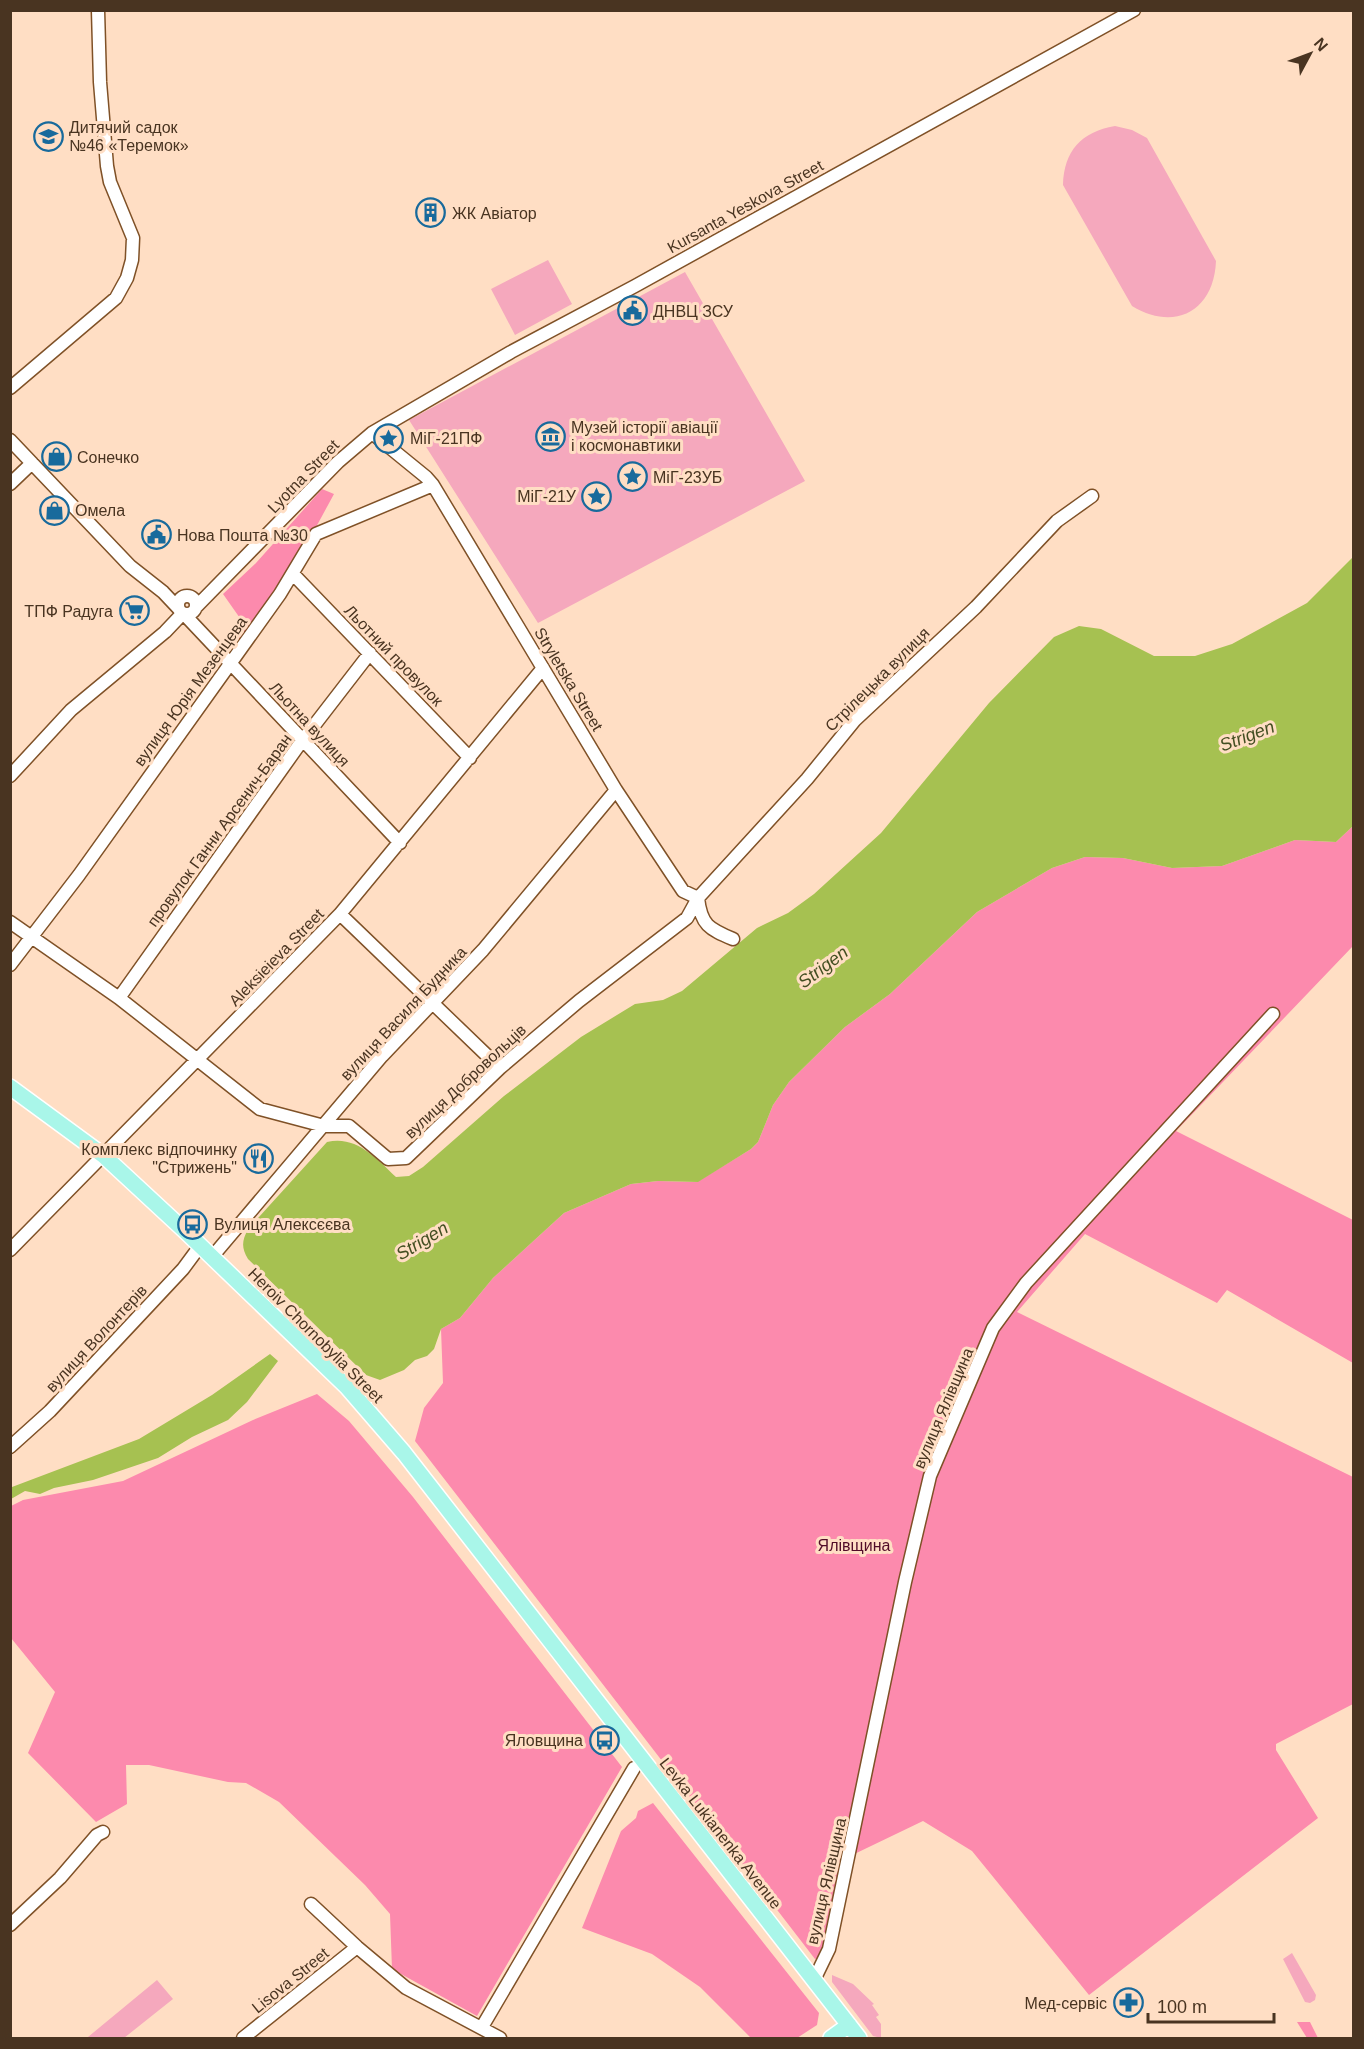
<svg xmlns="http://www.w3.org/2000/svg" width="1364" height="2049" font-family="Arial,sans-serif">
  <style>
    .green { fill: #f5a8bd }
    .forest { fill: #fc8aad }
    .water { fill: #a6c151 }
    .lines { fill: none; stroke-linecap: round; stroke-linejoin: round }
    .minor-casing { stroke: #7f5127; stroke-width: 15 }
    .major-casing { stroke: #fff; stroke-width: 18 }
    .minor { stroke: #fff; stroke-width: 12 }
    .major { stroke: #a9f6e9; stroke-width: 15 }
    .labels { text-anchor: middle; stroke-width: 6; stroke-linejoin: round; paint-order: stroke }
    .poi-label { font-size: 16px; fill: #493421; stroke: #ffdec4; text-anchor: start }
    .street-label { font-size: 16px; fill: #493421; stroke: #ffdec4 }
    .park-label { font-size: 16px; fill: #510b28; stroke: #ffdec4 }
    .water-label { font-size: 18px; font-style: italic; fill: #444f22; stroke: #ffdec4 }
  </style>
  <rect width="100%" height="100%" fill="#ffdec4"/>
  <path class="green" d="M1115 126 1132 130 1147 138 1216 261C1214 311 1175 332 1132 306L1063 185C1064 151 1081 132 1115 126Z
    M548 260 572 304 515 335 491 289Z
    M685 272 805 481 538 623 409 420Z
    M1292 1953 1316 1995 1315 2000 1310 2003 1305 2002 1283 1959Z
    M832 1975 853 1984 874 2004 872 2005 879 2015 876 2017 881 2024V2038L873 2036 832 1982Z
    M157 1980 173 1999 124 2038H90L88 2037Z"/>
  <path class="forest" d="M322 489 334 494 290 575 241 640 235 637 234 630 242 621 223 594 256 563Z
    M1353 826V946L1176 1131 1353 1220V1363L1227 1290 1217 1303 1085 1234 1017 1312 1353 1477V1704L1276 1744V1750L1318 1818 1089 1995 972 1851 923 1821 844 1859 825 1957 815 1959 415 1441 424 1408 443 1383 441 1329 460 1318 493 1278 564 1213 631 1184 658 1181 697 1182 751 1149 758 1142 773 1105 789 1082 845 1027 890 994 977 912 1052 868 1085 857 1123 858 1172 868 1222 866 1295 840 1336 842Z
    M317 1394 349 1421 413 1497 622 1767 477 2016 392 1969 390 1914 365 1885 279 1802 246 1783 228 1782 149 1765H126L127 1804 96 1822 28 1753 55 1692 11 1638V1506L23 1500 123 1481 253 1420Z
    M653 1803 819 2013 817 2025 797 2038H751L700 1987 652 1954 582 1928 621 1831 636 1818 638 1811Z
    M1297 2022H1310L1318 2038H1307Z"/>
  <path class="water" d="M1353 557V826L1336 842 1295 840 1222 866 1172 868 1123 858 1085 857 1052 868 977 912 890 994 845 1027 789 1082 773 1105 758 1142 751 1149 698 1182 658 1181 631 1184 564 1213 493 1278 460 1318 441 1329 434 1349 427 1356 415 1360 404 1370 380 1380 366 1375 248 1259C241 1247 242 1241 248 1229L327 1142C356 1135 376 1158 396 1177L409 1176 423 1167 504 1096 581 1037 635 1004 663 1000 682 991 757 928 788 913 814 894 881 833 989 703 1054 637 1079 626 1101 629 1154 656H1195L1232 644 1307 603Z
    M270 1354 278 1361 247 1402 228 1420 192 1437 158 1458 93 1480 54 1488 40 1494 25 1491 11 1499 12 1487 139 1439 212 1395Z"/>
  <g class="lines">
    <defs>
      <path id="minor" d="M10 388 116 298 127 278 132 260 133 238 110 182 107 166 100 82 98 10
        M372 433 426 477 433 485 616 790 683 891 698 898C701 925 709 929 733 939
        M10 440 130 566 163 592 179 609
        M10 484 32 463
        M293 574 470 758
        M178 605a9 9 0 1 1 18 0a9 9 0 1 1-18 0Z
        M196 607 338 462 372 433 511 352 635 286 1134 10
        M10 776 71 710 165 632 183 613 400 843
        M340 914 500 1068
        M10 922 119 998 260 1109 324 1126H349L388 1159 406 1158 500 1068 579 1001 687 918 698 898 807 779 855 720 976 607 1057 521 1092 496
        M10 965 79 875 280 594 316 534 433 485
        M119 998 299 745 370 653
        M10 1250 340 914 543 668
        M212 1257 382 1056 483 950 616 790
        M10 1447 50 1411 183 1269 200 1246
        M311 1904 357 1947 406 1988 500 2038
        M10 1925 60 1878 97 1835 103 1832
        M814 1980 829 1949 905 1582 930 1476 993 1328 1026 1283 1273 1014
        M482 2027 634 1768
        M243 2038 357 1947"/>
      <path id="major" d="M10 1087 104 1156 185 1231 347 1387 404 1453 859 2038
        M831 2038 849 2025"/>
    </defs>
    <use href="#minor" class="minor-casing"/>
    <use href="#major" class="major-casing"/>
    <use href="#minor" class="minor"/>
    <use href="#major" class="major"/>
  </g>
  <defs>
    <symbol id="school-ring" viewBox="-11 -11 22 22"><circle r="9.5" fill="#ffdec4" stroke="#186a9c" stroke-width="1.5"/><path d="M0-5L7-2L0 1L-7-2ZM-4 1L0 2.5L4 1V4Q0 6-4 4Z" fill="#186a9c"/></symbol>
    <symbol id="building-ring" viewBox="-11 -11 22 22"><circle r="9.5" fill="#ffdec4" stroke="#186a9c" stroke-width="1.5"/><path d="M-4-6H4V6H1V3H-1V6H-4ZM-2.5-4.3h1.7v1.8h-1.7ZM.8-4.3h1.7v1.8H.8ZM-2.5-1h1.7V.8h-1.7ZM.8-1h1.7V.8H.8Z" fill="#186a9c"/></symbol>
    <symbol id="civic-ring" viewBox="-11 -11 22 22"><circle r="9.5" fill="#ffdec4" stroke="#186a9c" stroke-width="1.5"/><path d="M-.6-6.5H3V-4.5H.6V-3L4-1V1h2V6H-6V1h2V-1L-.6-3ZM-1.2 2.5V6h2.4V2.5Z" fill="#186a9c"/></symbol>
    <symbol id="museum-ring" viewBox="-11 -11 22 22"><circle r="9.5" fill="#ffdec4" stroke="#186a9c" stroke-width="1.5"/><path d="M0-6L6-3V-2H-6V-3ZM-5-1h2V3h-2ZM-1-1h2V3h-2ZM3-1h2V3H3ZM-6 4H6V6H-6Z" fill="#186a9c"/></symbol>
    <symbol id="sight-ring" viewBox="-11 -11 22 22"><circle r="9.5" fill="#ffdec4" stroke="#186a9c" stroke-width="1.5"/><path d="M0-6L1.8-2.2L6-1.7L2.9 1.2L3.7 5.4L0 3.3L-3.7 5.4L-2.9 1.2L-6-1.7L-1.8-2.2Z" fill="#186a9c"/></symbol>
    <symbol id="shop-ring" viewBox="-11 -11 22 22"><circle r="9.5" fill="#ffdec4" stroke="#186a9c" stroke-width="1.5"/><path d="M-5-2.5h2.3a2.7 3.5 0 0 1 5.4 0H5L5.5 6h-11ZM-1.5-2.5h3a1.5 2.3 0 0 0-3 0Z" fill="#186a9c"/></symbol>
    <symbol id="supermarket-ring" viewBox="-11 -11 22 22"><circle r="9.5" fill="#ffdec4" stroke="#186a9c" stroke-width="1.5"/><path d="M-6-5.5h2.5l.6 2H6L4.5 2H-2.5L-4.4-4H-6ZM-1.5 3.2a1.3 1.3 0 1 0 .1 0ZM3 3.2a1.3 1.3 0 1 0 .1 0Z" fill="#186a9c"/></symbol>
    <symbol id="restaurant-ring" viewBox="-11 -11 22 22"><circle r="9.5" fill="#ffdec4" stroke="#186a9c" stroke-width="1.5"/><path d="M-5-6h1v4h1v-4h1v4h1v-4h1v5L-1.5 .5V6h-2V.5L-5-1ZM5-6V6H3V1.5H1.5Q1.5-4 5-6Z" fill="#186a9c"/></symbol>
    <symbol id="bus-ring" viewBox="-11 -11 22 22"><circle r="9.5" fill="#ffdec4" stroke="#186a9c" stroke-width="1.5"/><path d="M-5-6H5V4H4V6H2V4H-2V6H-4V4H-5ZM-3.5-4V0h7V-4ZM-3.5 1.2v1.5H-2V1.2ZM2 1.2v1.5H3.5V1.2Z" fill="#186a9c"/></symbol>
    <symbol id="pharmacy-ring" viewBox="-11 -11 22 22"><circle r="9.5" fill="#ffdec4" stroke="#186a9c" stroke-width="1.5"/><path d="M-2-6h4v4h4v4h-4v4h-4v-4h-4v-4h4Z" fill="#186a9c"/></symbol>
  </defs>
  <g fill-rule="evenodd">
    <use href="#school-ring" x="32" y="120" width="33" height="33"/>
    <use href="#building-ring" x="414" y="196" width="33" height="33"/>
    <use href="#civic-ring" x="616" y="294" width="33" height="33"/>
    <use href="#museum-ring" x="534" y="420" width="33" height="33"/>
    <use href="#sight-ring" x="372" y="422" width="33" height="33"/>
    <use href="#shop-ring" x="40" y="440" width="33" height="33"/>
    <use href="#sight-ring" x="616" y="460" width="33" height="33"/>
    <use href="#sight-ring" x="580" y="480" width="33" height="33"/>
    <use href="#shop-ring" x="38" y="494" width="33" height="33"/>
    <use href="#civic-ring" x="140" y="518" width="33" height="33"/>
    <use href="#supermarket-ring" x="118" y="594" width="33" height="33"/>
    <use href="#restaurant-ring" x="242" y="1142" width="33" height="33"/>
    <use href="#bus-ring" x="176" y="1208" width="33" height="33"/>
    <use href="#bus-ring" x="588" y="1724" width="33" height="33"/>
    <use href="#pharmacy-ring" x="1112" y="1986" width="33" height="33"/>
  </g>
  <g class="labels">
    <g class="poi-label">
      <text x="69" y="133">Дитячий садок<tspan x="69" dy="18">№46 «Теремок»</tspan></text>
      <text x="452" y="219">ЖК Авіатор</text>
      <text x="653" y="317">ДНВЦ ЗСУ</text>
      <text x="571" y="433">Музей історії авіації<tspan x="571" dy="18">і космонавтики</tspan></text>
      <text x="410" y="444">МіГ-21ПФ</text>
      <text x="77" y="463">Сонечко</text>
      <text x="653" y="483">МіГ-23УБ</text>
      <text x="576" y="502" text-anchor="end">МіГ-21У</text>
      <text x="75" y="516">Омела</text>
      <text x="177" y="541">Нова Пошта №30</text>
      <text x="113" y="617" text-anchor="end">ТПФ Радуга</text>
      <text x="237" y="1155" text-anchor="end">Комплекс відпочинку<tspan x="237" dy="18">"Стрижень"</tspan></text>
      <text x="214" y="1230">Вулиця Алексєєва</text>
      <text x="583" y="1746" text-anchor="end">Яловщина</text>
      <text x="1107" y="2009" text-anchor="end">Мед-сервіс</text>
    </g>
    <g class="street-label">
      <text transform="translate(745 206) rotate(-29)" y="6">Kursanta Yeskova Street</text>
      <text transform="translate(303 476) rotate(-46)" y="6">Lyotna Street</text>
      <text transform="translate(394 655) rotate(46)" y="6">Льотний провулок</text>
      <text transform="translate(569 679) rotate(59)" y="6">Stryletska Street</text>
      <text transform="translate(877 679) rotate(-45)" y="6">Стрілецька вулиця</text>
      <text transform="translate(190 691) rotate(-54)" y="6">вулиця Юрія Мезенцева</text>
      <text transform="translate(310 724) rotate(47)" y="6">Льотна вулиця</text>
      <text transform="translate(219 830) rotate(-54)" y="6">провулок Ганни Арсенич-Баран</text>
      <text transform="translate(276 957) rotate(-46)" y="6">Aleksieieva Street</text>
      <text transform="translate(403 1013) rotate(-47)" y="6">вулиця Василя Будника</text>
      <text transform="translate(465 1081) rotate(-43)" y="6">вулиця Добровольців</text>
      <text transform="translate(316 1335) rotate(45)" y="6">Heroiv Chornobylia Street</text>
      <text transform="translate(96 1338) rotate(-47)" y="6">вулиця Волонтерів</text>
      <text transform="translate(943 1408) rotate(-67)" y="6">вулиця Ялівщина</text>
      <text transform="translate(721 1833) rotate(52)" y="6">Levka Lukianenka Avenue</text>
      <text transform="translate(826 1881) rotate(-77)" y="6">вулиця Ялівщина</text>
      <text transform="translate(290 1980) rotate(-39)" y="6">Lisova Street</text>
    </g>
    <g class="park-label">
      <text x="854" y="1551">Ялівщина</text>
    </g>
    <g class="water-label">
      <text transform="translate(1247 736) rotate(-21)" y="6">Strigen</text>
      <text transform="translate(823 967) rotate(-37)" y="6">Strigen</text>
      <text transform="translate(422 1241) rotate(-31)" y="6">Strigen</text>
    </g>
  </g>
  <rect width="1364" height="2049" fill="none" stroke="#493421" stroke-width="24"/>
  <g transform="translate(1310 54) rotate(49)" stroke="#ffdec4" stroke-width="4.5" paint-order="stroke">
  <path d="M0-4.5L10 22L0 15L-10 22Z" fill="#493421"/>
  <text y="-9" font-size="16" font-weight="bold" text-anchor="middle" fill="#493421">N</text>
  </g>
  <path d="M1148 2013v9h126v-9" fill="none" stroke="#493421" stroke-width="3"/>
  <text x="1157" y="2013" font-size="18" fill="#493421" stroke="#ffdec4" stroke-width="4.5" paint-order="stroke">100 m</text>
</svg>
